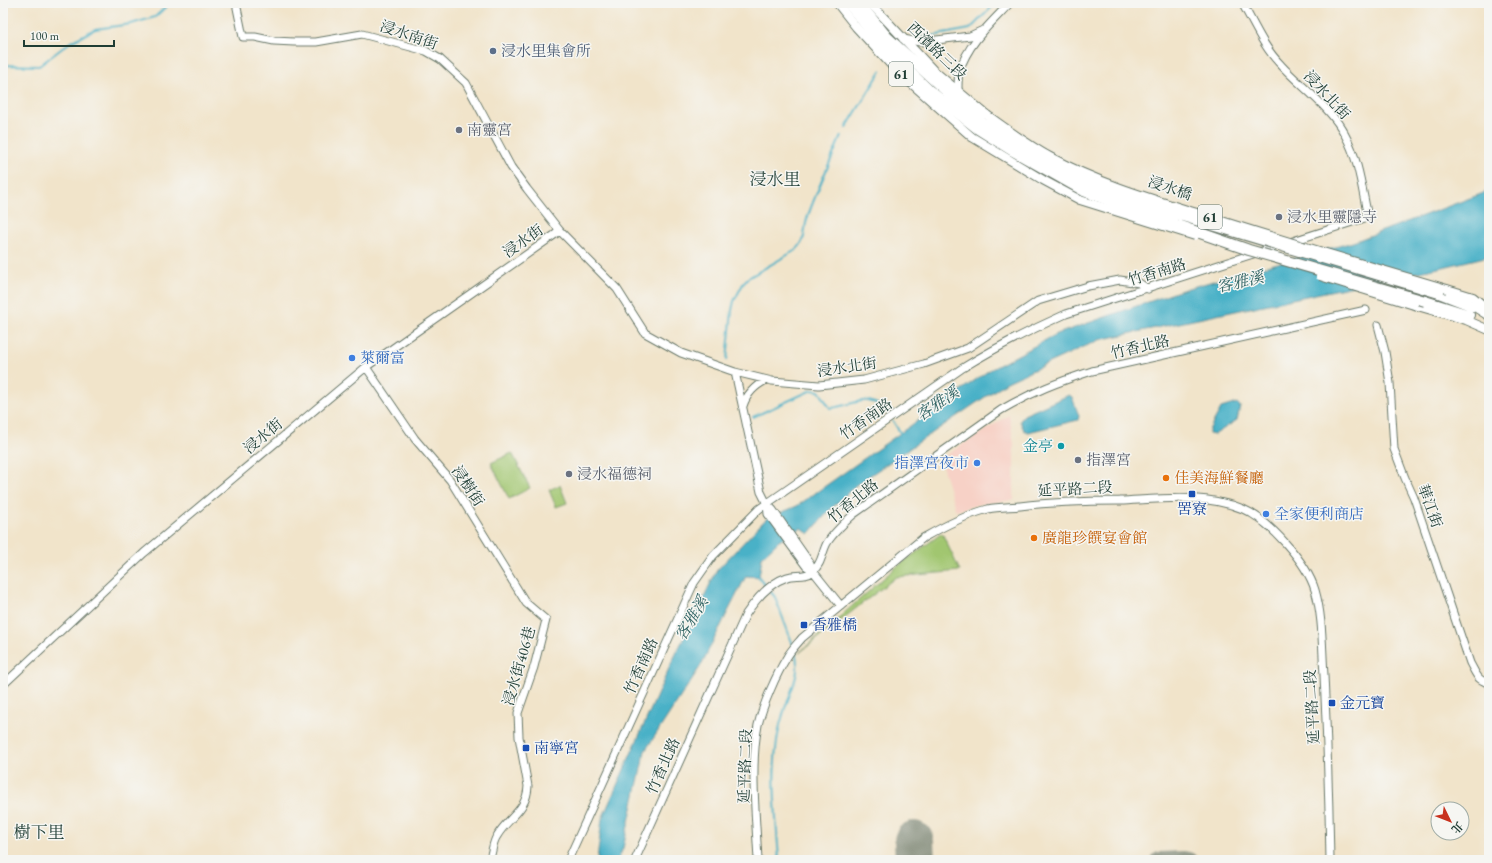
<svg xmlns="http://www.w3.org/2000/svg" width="1492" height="863" font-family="'EB Garamond','Noto Serif TC',serif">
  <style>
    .built { fill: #f7d1c6 }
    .green { fill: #a1c670; stroke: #608252 }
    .water { fill: #49b1c7; stroke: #34777e }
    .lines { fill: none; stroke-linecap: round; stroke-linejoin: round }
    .stream { stroke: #49b1c7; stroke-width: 2 }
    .taxiway { stroke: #88907f; stroke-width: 16 }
    .runway { stroke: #88907f; stroke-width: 40 }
    .minor-casing { stroke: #687768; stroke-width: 9 }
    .major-casing { stroke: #687768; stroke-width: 10 }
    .highway-casing { stroke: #687768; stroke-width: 12 }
    .minor { stroke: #fff; stroke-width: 7 }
    .major { stroke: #fff; stroke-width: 8 }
    .highway { stroke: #fff; stroke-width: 10 }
    .major-bridge-casing { stroke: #687768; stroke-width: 10; stroke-linecap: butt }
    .highway-bridge-casing { stroke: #687768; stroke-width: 12; stroke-linecap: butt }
    .major-bridge { stroke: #fff; stroke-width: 8 }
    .highway-bridge { stroke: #fff; stroke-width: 10 }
    .service-dot { fill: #5c6f8a; stroke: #f6f6f2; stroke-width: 1.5 }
    .worship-dot { fill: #6b7280; stroke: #f6f6f2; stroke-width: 1.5 }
    .shop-dot { fill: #3f7fe0; stroke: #f6f6f2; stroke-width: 1.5 }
    .culture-dot { fill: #0f9aa8; stroke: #f6f6f2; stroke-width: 1.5 }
    .food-dot { fill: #e8710a; stroke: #f6f6f2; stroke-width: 1.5 }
    .transit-dot { fill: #1a4fb4; stroke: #f6f6f2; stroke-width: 1.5 }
    .labels { text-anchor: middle; stroke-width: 3; stroke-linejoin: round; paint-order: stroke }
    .shield { fill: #f6f6f2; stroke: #60746d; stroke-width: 1 }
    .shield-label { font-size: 14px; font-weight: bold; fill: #1f3d34 }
    .street-label { font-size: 15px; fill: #1f3d34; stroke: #f6f6f2 }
    .service-label { font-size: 15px; fill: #4e5e75; stroke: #f6f6f2; text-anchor: start }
    .worship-label { font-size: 15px; fill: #5b616d; stroke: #f6f6f2; text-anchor: start }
    .shop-label { font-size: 15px; fill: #366cbe; stroke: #f6f6f2; text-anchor: start }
    .culture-label { font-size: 15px; fill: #0d838f; stroke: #f6f6f2; text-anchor: end }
    .food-label { font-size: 15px; fill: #c56008; stroke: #f6f6f2; text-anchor: start }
    .transit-label { font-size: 15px; fill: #164399; stroke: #f6f6f2; text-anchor: start }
    .water-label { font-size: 16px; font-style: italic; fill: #2c6060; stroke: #f6f6f2 }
    .quarter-label { font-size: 17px; fill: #1f3d34; stroke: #f6f6f2 }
  </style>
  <rect width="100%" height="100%" fill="#f6f6f2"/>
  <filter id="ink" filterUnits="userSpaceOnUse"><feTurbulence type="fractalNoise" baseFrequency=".025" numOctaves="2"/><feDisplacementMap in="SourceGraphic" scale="8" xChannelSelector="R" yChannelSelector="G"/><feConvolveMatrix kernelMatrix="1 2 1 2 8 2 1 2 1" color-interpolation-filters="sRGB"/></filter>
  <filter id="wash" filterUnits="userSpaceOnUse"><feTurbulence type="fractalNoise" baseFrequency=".012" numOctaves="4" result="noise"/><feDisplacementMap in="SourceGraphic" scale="16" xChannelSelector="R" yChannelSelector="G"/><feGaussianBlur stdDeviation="0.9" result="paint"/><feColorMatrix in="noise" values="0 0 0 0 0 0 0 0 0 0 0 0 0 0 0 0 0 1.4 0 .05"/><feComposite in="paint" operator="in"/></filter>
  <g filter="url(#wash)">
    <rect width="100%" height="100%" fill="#f1e4ca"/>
    <path class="built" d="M1009 415 1014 444V500L980 504 956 511 940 459Z"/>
    <path class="green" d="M512 453 530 488 509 499 491 463Z
      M560 485 567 503 556 507 549 490Z
      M942 533 960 571 896 577 799 653 895 568Z"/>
    <path class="water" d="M1489 191V256L1443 267 1099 340 1007 382 856 485 828 512 809 534 801 528 779 541 762 557 759 577 746 576 700 667 645 751 623 848 618 860H597L602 819 670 666 717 570 766 519 797 506 988 371 1057 334 1185 289 1353 242Z
      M1069 395 1072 397 1079 416 1078 420 1028 432 1024 430 1020 421 1024 415Z
      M1237 403 1240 406 1237 420 1214 435 1209 434V430L1221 408Z"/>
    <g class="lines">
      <path class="stream" d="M921 38 970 29 996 3
        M3 65 39 66 69 43 95 29 131 24 155 17 170 3
        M846 128 881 71
        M727 360 732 310 734 301 744 282 748 278 796 250C807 240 803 232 807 219 816 191 830 163 841 136
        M753 417 812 390 819 391 830 408C855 406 867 390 888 413
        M893 421 901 434
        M758 576 775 597 793 645
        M779 860C776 811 768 758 784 711 791 689 803 672 794 649"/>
      <path class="taxiway" d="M1159 860 1184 859 1189 860"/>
      <path class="runway" d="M914 841 915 860"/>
    </g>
  </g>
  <g filter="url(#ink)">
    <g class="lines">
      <defs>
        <path id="minor" d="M236 3 243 37H255L274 41 294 42H316L362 34 426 51 440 59 466 83 511 167 527 189 560 231 617 289 645 333 681 353 735 372 772 381 819 385 864 380 924 364 968 348 1038 301 1088 286 1120 280 1139 283 1148 289
          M903 39 920 42 970 36 983 30
          M958 90C958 85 958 78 959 72 968 43 990 24 1010 3
          M1378 325 1385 352 1390 383 1394 449 1405 478 1414 498 1470 663C1473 668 1476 676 1480 679 1484 682 1486 681 1489 685
          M366 367 415 439 450 480 526 603 546 620 534 667 518 713 519 737 528 786C527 811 508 817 497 836 492 843 493 852 489 860
          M735 372 761 492 767 504 768 514 806 566 813 571 841 606
          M743 406C747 393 755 386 766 380
          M767 504 773 510 810 563 813 571
          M3 685 144 553 366 367 560 231
          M568 860 694 583 713 556 759 509 961 369C996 347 1028 331 1066 314L1368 217C1362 190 1359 160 1345 135 1332 108 1301 87 1281 65 1264 48 1254 24 1242 3
          M635 860 746 614C756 599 769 583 787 577 797 574 805 578 813 571 822 564 822 552 827 543 834 532 844 523 854 514L1001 410C1032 392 1058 382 1092 371L1366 310
          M758 860C756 819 750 765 758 725 763 705 776 675 787 657 791 650 797 644 802 638L923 538C944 526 965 515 988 509 998 507 1010 507 1020 506 1053 502 1086 501 1120 501 1161 499 1204 493 1243 509 1269 520 1307 563 1315 590 1323 617 1322 647 1324 675 1327 737 1329 798 1330 860"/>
        <path id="major" d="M837 3 856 27 895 69 972 137
          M870 3 933 70 987 115
          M1447 289 1473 297 1489 310
          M1414 305 1466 320 1489 330
          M1473 306 1489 316"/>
        <path id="highway" d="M848 3 882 45 930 91 978 129
          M859 3 887 37 938 84 984 123
          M1439 293 1473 306
          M1425 301 1469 315"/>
      </defs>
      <use href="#minor" class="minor-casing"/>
      <use href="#major" class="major-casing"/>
      <use href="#highway" class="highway-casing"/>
      <use href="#minor" class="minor"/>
      <use href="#major" class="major"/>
      <use href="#highway" class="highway"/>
      <defs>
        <path id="major-bridge" d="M987 115C1008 130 1028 145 1050 157 1098 183 1152 199 1203 215 1284 241 1365 265 1447 289
          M972 137 1043 180 1080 200 1195 236
          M1320 276 1414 305"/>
        <path id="highway-bridge" d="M984 123 1049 163 1088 183 1139 203 1439 293
          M978 129 1013 151 1084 191 1137 211 1249 250 1425 301"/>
      </defs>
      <use href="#major-bridge" class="major-bridge-casing"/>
      <use href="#highway-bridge" class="highway-bridge-casing"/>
      <use href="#major-bridge" class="major-bridge"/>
      <use href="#highway-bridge" class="highway-bridge"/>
    </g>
  </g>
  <circle class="service-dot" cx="493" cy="51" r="4"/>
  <g class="worship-dot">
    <circle cx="459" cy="130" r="4"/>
    <circle cx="1279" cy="217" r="4"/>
    <circle cx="1078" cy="460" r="4"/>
    <circle cx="569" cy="474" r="4"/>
  </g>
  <g class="shop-dot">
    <circle cx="352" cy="358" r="4"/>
    <circle cx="977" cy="463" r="4"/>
    <circle cx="1266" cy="514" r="4"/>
  </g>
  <circle class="culture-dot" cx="1061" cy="446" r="4"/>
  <g class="food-dot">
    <circle cx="1166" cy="478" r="4"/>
    <circle cx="1034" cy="538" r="4"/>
  </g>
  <g class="transit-dot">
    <rect x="1188" y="490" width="8" height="8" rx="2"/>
    <rect x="800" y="621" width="8" height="8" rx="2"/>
    <rect x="1328" y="699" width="8" height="8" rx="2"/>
    <rect x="522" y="744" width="8" height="8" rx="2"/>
  </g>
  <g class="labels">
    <g class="shield">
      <rect x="889" y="62" width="24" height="24" rx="3"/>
      <rect x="1198" y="205" width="24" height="24" rx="3"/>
    </g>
    <g class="shield-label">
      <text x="901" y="79">61</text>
      <text x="1210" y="222">61</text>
    </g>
    <g class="street-label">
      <text transform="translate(409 35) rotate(19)" y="5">浸水南街</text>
      <text transform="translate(937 51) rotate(44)" y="5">西濱路三段</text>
      <text transform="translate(1327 95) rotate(47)" y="5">浸水北街</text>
      <text transform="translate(1170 188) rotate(19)" y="5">浸水橋</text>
      <text transform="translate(523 241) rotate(-35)" y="5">浸水街</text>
      <text transform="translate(1157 272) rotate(-17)" y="5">竹香南路</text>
      <text transform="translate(1140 347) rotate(-13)" y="5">竹香北路</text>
      <text transform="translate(847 367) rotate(-8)" y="5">浸水北街</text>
      <text transform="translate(866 419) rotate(-35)" y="5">竹香南路</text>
      <text transform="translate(263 436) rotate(-40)" y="5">浸水街</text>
      <text transform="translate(468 486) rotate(56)" y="5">浸樹街</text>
      <text transform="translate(1075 489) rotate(-3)" y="5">延平路二段</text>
      <text transform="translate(853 501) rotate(-39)" y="5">竹香北路</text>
      <text transform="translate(1430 506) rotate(70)" y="5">華江街</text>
      <text transform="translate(519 666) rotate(-74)" y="5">浸水街406巷</text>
      <text transform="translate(641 666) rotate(-66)" y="5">竹香南路</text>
      <text transform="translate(1312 707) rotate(-93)" y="5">延平路二段</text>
      <text transform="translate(663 766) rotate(-66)" y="5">竹香北路</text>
      <text transform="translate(745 766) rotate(-88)" y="5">延平路二段</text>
    </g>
    <g class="service-label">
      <text x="501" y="56">浸水里集會所</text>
    </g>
    <g class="worship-label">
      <text x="467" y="135">南靈宮</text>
      <text x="1287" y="222">浸水里靈隱寺</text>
      <text x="1086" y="465">指澤宮</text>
      <text x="577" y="479">浸水福德祠</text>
    </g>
    <g class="shop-label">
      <text x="360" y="363">萊爾富</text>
      <text x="969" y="468" text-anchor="end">指澤宮夜市</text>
      <text x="1274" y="519">全家便利商店</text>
    </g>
    <g class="culture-label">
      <text x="1053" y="451">金亭</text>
    </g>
    <g class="food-label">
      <text x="1174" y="483">佳美海鮮餐廳</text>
      <text x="1042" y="543">廣龍珍饌宴會館</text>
    </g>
    <g class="transit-label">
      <text x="1192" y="514" text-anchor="middle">罟寮</text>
      <text x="812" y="630">香雅橋</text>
      <text x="1340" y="708">金元寶</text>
      <text x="534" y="753">南寧宮</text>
    </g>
    <g class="water-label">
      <text transform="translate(1240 281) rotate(-13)" y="6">客雅溪</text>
      <text transform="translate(937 403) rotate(-34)" y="6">客雅溪</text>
      <text transform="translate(691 618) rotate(-59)" y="6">客雅溪</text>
    </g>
    <g class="quarter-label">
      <text x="775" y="185">浸水里</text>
      <text x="39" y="838">樹下里</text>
    </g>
  </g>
  <rect width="1492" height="863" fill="none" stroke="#f6f6f2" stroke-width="16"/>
  <g transform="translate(1450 821) rotate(133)"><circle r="19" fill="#f6f6f2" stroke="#a0aca6"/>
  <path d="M0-3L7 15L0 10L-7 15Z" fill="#c8321e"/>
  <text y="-6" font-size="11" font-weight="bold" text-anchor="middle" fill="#1f3d34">北</text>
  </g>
  <path d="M24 40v6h90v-6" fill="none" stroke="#1f3d34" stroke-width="2"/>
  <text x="30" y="40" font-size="12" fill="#1f3d34" stroke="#f6f6f2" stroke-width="3" paint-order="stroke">100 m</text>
</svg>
